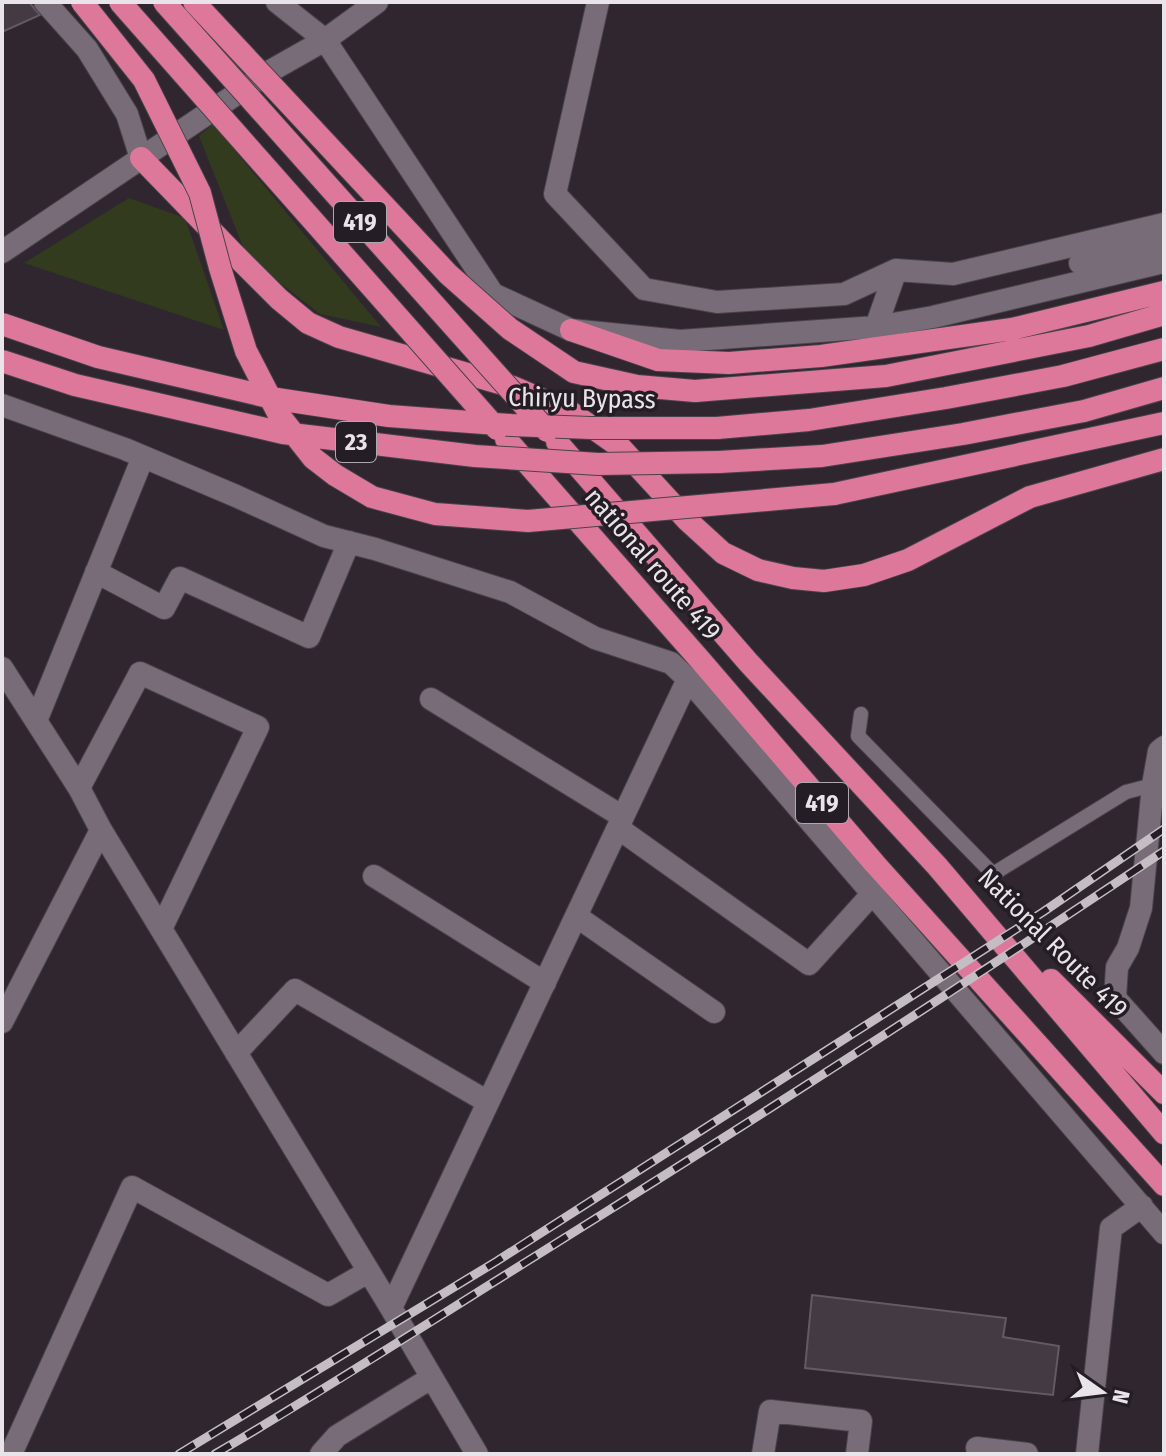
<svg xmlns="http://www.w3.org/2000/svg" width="1166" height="1456" font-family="'Fira Sans Condensed',sans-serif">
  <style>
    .green { fill: #323b1e }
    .building { fill: #433a43; stroke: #645a64; stroke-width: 2 }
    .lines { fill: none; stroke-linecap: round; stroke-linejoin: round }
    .service-casing { stroke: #49424a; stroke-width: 16 }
    .pedestrian-casing { stroke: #49424a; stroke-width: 24 }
    .minor-casing { stroke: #49424a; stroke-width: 24 }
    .tertiary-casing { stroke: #49424a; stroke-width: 24 }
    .trunk-casing { stroke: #49424a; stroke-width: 24 }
    .service { stroke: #776c77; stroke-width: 14 }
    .pedestrian { stroke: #776c77; stroke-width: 22 }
    .minor { stroke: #776c77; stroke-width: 22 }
    .tertiary { stroke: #776c77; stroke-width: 22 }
    .trunk { stroke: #de789a; stroke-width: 22 }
    .rail-casing { stroke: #c4bec4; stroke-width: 9 }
    .rail { stroke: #251d25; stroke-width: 6; stroke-dasharray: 18; stroke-linecap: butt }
    .trunk-bridge-casing { stroke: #49424a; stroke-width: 24; stroke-linecap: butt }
    .trunk-bridge { stroke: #de789a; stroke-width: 22 }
    .labels { text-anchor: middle; stroke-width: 7; stroke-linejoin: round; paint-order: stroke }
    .shield { fill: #251d25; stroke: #aea8af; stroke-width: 2 }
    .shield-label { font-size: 24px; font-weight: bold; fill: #e9e4ea }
    .street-label { font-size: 26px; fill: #e9e4ea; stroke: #251d25 }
  </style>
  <rect width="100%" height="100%" fill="#2f262f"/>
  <path class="green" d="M213 124 381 327 320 314 247 257 199 136Z
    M129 198 185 218 224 330 24 263Z"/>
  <path class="building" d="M2 2H29L40 15 2 32Z
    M812 1295 1006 1318 1003 1337 1059 1346 1053 1395 805 1368Z"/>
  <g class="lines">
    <defs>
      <path id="service" d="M861 714 858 736 993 874 1126 792 1153 785"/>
      <path id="pedestrian" d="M1080 263 1164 243"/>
      <path id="minor" d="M45 2 87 49 127 114 141 158
        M277 2 325 40 493 294 571 330 680 341 876 327 933 317 1164 262
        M598 2 555 194 644 289 717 302 844 294 896 270 953 274 1164 224
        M876 327 896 270
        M2 405 125 449 236 496 324 536 375 549 510 592 595 638 671 663 688 679 1164 1233
        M96 572 164 608 180 578 309 637 349 542
        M2 668 79 788 101 830 391 1308 477 1454
        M431 699 623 817
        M36 721 143 457
        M1164 747 1159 751 1153 785 1141 908 1128 948 1117 967 1115 998 1164 1053
        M79 788 140 673 258 727 161 929
        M618 828 809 964 873 893
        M374 876 545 983
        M576 916 714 1012
        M2 1022 101 830
        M236 1053 295 990 488 1102
        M391 1308 688 679
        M977 1448 1027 1454
        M11 1454 132 1187 328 1295 368 1272
        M321 1454 337 1436 431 1378
        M763 1454 770 1411 861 1421 857 1454
        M1087 1454 1111 1228 1142 1206"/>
      <path id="tertiary" d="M2 252 272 70 325 40 377 2"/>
      <path id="trunk" d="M141 158 232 252 279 299 308 323 339 337 513 387 569 411 620 447 688 521 723 553 758 570 793 578 824 581 864 575 908 560 1030 497 1164 459
        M571 330 658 360 729 363 821 356 1012 329 1164 292
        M695 391 886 376 1089 336 1164 314
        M717 428 809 420 946 398 1063 376 1164 349
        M506 439 701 661 875 864 1164 1185
        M557 442 748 662 937 866 1164 1133
        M719 462 822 456 963 434 1084 411 1164 388
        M834 494 1164 423
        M1051 980 1164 1093"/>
    </defs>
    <use href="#service" class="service-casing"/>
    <use href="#pedestrian" class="pedestrian-casing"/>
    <use href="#minor" class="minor-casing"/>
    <use href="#tertiary" class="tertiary-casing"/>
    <use href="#trunk" class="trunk-casing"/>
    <use href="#service" class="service"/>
    <use href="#pedestrian" class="pedestrian"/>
    <use href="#minor" class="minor"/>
    <use href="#tertiary" class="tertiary"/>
    <use href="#trunk" class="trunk"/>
    <defs>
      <path id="rail" d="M179 1454 497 1261 1043 912 1164 829
        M215 1454C323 1391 428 1323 534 1257 746 1125 956 990 1164 851"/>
    </defs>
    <use href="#rail" class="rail-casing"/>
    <use href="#rail" class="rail"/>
    <defs>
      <path id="trunk-bridge" d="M82 2 144 80 200 193 220 268 246 351 279 415 313 458 335 475 372 497 435 514 528 521 834 494
        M120 2 497 429
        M164 2 547 431
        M194 2 448 274 510 329 574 372 637 386 695 391
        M2 324 98 357 277 399 389 416 511 425 591 428H717
        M2 361 75 385 283 433 475 456 598 464 719 462"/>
    </defs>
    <use href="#trunk-bridge" class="trunk-bridge-casing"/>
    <use href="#trunk-bridge" class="trunk-bridge"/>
  </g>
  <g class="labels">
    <g class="shield">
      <rect x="334" y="202" width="52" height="40" rx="6"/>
      <rect x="336" y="422" width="40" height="40" rx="6"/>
      <rect x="796" y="783" width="52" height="40" rx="6"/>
    </g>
    <g class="shield-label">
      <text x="360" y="230">419</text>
      <text x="356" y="450">23</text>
      <text x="822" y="811">419</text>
    </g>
    <g class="street-label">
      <text transform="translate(582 398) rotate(1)" y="9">Chiryu Bypass</text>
      <text transform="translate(653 564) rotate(49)" y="9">national route 419</text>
      <text transform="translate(1053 943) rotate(45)" y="9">National Route 419</text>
    </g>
  </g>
  <rect width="1166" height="1456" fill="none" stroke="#e9e4ea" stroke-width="8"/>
  <g transform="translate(1102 1392) rotate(104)" stroke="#251d25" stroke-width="6" paint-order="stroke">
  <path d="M0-6L14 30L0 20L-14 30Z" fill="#e9e4ea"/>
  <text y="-12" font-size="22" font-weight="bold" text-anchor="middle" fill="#e9e4ea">N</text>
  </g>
</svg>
